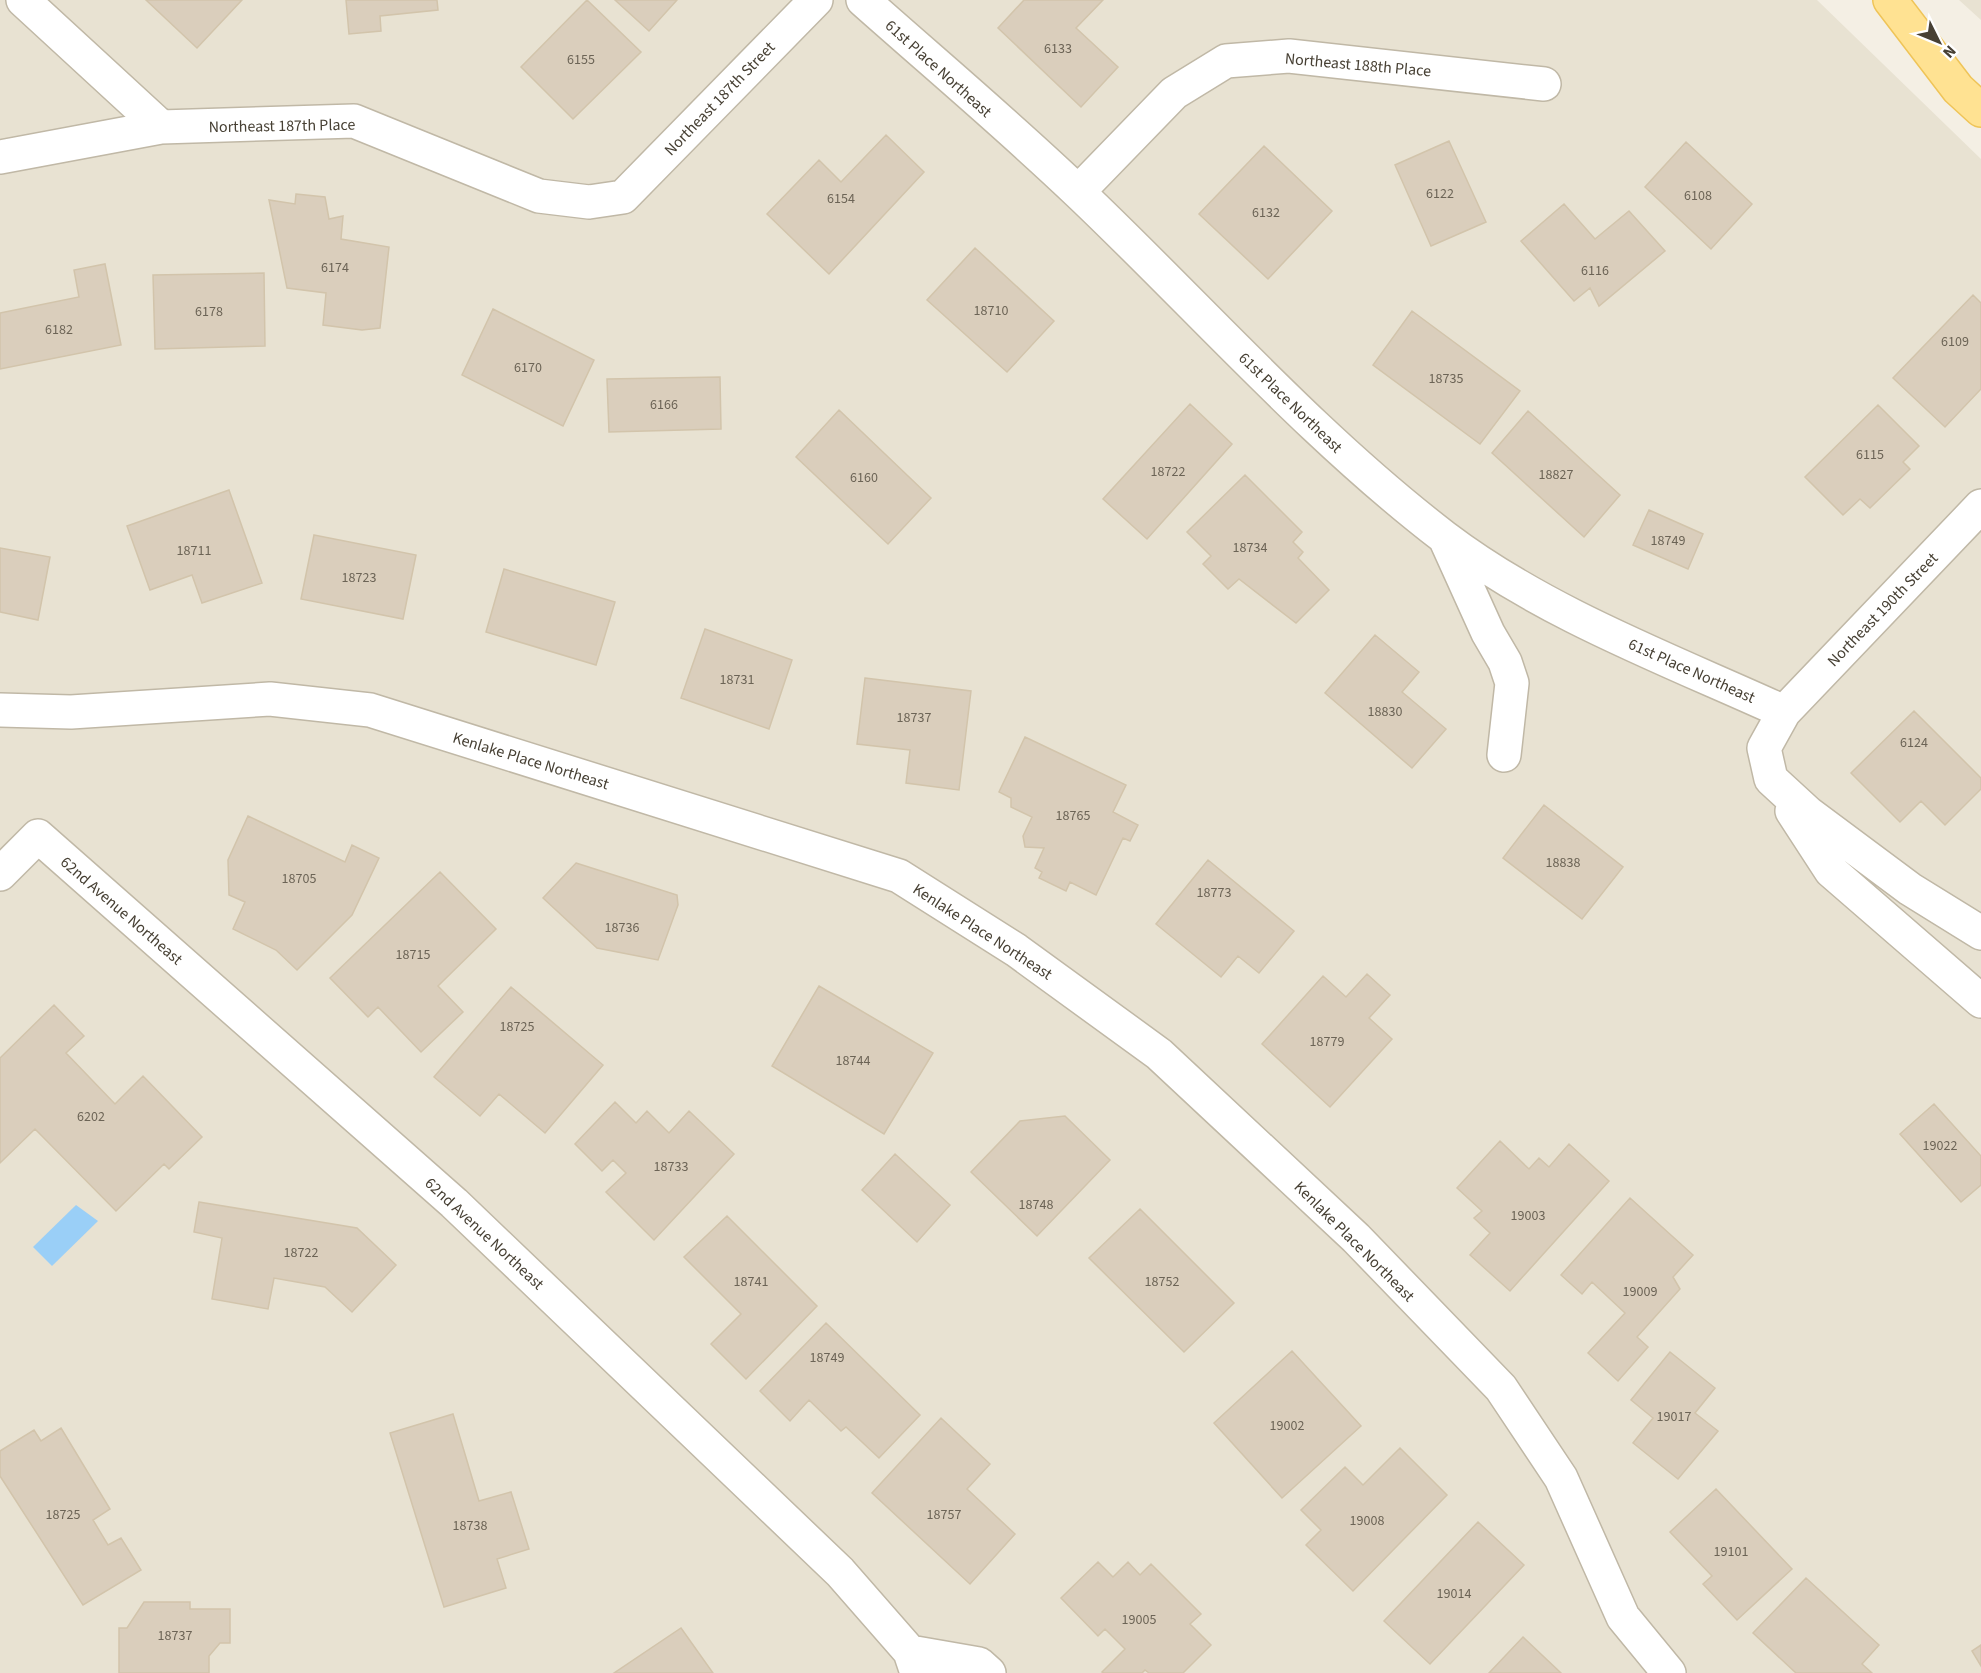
<svg xmlns="http://www.w3.org/2000/svg" width="1981" height="1673" font-family="'Source Sans 3',sans-serif">
  <style>
    .residential { fill: #e8e2d2 }
    .water { fill: #9acff7 }
    .building { fill: #dacebc; stroke: #d2c4ab; stroke-width: 1.5 }
    .lines { fill: none; stroke-linecap: round; stroke-linejoin: round }
    .minor-casing { stroke: #c0b8a6; stroke-width: 36 }
    .major-casing { stroke: #efc458; stroke-width: 36 }
    .minor { stroke: #fff; stroke-width: 33 }
    .major { stroke: #ffe292; stroke-width: 33 }
    .labels { text-anchor: middle; stroke-width: 6; stroke-linejoin: round; paint-order: stroke }
    .number-label { font-size: 14px; fill: #6c6456 }
    .street-label { font-size: 16px; fill: #474034; stroke: #fff }
  </style>
  <rect width="100%" height="100%" fill="#f4efe4"/>
  <path class="residential" d="M0 0H1817L1981 159V1673H0Z
    M1959 0H1981V20Z"/>
  <path class="water" d="M76 1205 98 1221 52 1266 33 1247Z"/>
  <path class="building" d="M146 0H242L197 48Z
    M346 0H437L438 10 380 16 381 31 349 34Z
    M587 0 641 52 573 119 521 67Z
    M615 0H677L649 31Z
    M1024 0H1103L1076 28 1118 67 1081 107 998 28Z
    M886 135 924 172 829 274 767 214 819 160 841 182Z
    M1449 141 1486 222 1431 246 1395 165Z
    M1686 142 1752 204 1711 249 1645 187Z
    M1264 146 1332 211 1268 279 1199 214Z
    M296 194 325 197 329 219 343 216 341 239 389 247 380 328 362 330 323 325 326 293 287 288 269 200 295 204Z
    M1564 204 1595 239 1629 211 1665 251 1599 306 1590 288 1574 301 1521 241Z
    M975 248 1054 321 1007 372 927 300Z
    M105 264 121 345 0 369V313L79 297 74 270Z
    M264 273 265 346 155 349 153 275Z
    M1973 295 1981 303V389L1945 427 1893 378Z
    M493 309 594 360 563 426 462 375Z
    M1412 311 1520 391 1480 444 1373 365Z
    M720 377 721 429 609 432 607 379Z
    M1190 404 1232 444 1147 539 1103 499Z
    M1878 405 1919 446 1903 462 1910 469 1870 508 1860 499 1843 515 1805 477Z
    M839 410 931 498 888 544 796 457Z
    M1528 411 1620 495 1584 537 1492 453Z
    M1245 475 1302 532 1293 542 1303 552 1298 558 1329 590 1296 623 1239 579 1228 589 1203 564 1211 556 1187 532Z
    M229 490 262 583 202 603 192 575 150 590 127 526Z
    M1649 510 1703 534 1688 569 1633 545Z
    M314 535 416 555 403 619 301 599Z
    M0 548 50 557 38 620 0 612Z
    M504 569 615 602 596 665 486 632Z
    M705 629 792 660 769 729 681 698Z
    M1375 635 1419 672 1402 692 1446 729 1412 768 1325 693Z
    M865 678 971 691 959 790 906 783 910 750 857 744Z
    M1914 711 1981 778V789L1945 825 1921 801 1900 822 1851 773Z
    M1025 737 1126 785 1113 812 1138 825 1130 841 1123 838 1096 895 1070 882 1066 891 1039 878 1042 872 1035 868 1044 848 1025 847 1023 836 1032 817 1011 807V798L999 792Z
    M1544 805 1623 867 1582 919 1503 858Z
    M248 816 345 862 352 845 379 858 352 915 297 970 276 950 233 929 245 902 229 895 228 860Z
    M1208 860 1294 931 1259 973 1238 956 1221 977 1156 924Z
    M576 863 677 895 678 905 658 960 597 948 543 898Z
    M440 872 496 929 438 986 463 1012 421 1052 378 1007 368 1017 330 978Z
    M1367 974 1390 995 1369 1018 1392 1039 1330 1107 1262 1044 1323 976 1346 997Z
    M819 986 933 1053 884 1134 772 1066Z
    M511 987 603 1065 545 1133 499 1094 480 1116 434 1077Z
    M54 1005 84 1036 66 1053 115 1104 143 1076 202 1137 169 1169 164 1164 116 1211 35 1129 0 1163V1058Z
    M615 1102 636 1123 647 1111 669 1133 689 1111 734 1154 654 1240 606 1192 626 1173 613 1160 602 1171 575 1144Z
    M1934 1104 1981 1156V1185L1961 1202 1900 1134Z
    M1065 1116 1110 1160 1037 1236 971 1172 1020 1121Z
    M1500 1141 1529 1169 1539 1158 1549 1167 1569 1144 1609 1181 1510 1291 1470 1255 1490 1233 1474 1218 1482 1211 1457 1188Z
    M895 1154 950 1205 917 1242 862 1190Z
    M1630 1198 1693 1255 1673 1277 1680 1289 1637 1337 1648 1347 1618 1381 1588 1353 1625 1313 1592 1282 1582 1294 1561 1275Z
    M199 1202 357 1228 396 1265 352 1312 325 1287 274 1278 268 1309 212 1299 222 1238 194 1232Z
    M1140 1209 1234 1303 1184 1352 1089 1258Z
    M727 1216 817 1306 746 1379 711 1344 741 1314 684 1257Z
    M826 1323 920 1415 879 1458 846 1427 841 1431 809 1400 790 1421 760 1391Z
    M1292 1351 1361 1426 1282 1498 1214 1423Z
    M1670 1352 1715 1388 1695 1413 1718 1431 1678 1479 1633 1443 1653 1418 1631 1400Z
    M453 1414 479 1501 511 1492 529 1549 497 1559 506 1588 444 1607 390 1433Z
    M941 1418 990 1464 967 1489 1015 1534 970 1584 872 1493Z
    M61 1428 110 1509 93 1520 108 1545 121 1538 141 1570 83 1605 0 1476V1451L34 1430 41 1441Z
    M1400 1448 1447 1495 1353 1591 1306 1545 1321 1530 1301 1510 1345 1467 1363 1485Z
    M1716 1489 1792 1569 1737 1620 1703 1584 1712 1576 1670 1532Z
    M1478 1522 1524 1565 1430 1664 1384 1621Z
    M1098 1562 1113 1577 1128 1562 1140 1575 1151 1564 1201 1614 1190 1624 1211 1645 1183 1673H1149L1145 1670 1142 1673H1104L1102 1672 1125 1649 1105 1629 1098 1636 1061 1598Z
    M1806 1578 1879 1645 1862 1664 1872 1673H1796L1753 1633Z
    M144 1602H190V1609H230V1643H220L209 1656V1673H119V1628H127Z
    M681 1628 713 1673H614Z
    M1523 1637 1561 1673H1489Z
    M1981 1645V1666L1972 1651Z"/>
  <g class="lines">
    <defs>
      <path id="minor" d="M23 0 161 127
        M863 0C935 64 1009 126 1079 193 1200 308 1311 435 1444 537 1544 613 1670 660 1784 712
        M0 157 161 127 354 121 539 196 589 202 623 197 816 0
        M1078 192 1174 93 1226 61 1289 56 1544 84
        M1981 506 1784 712 1764 748 1771 779 1808 813 1910 889 1981 933
        M1445 538 1488 633 1505 662 1512 683 1504 755
        M0 710 71 712 270 699 370 710 899 876 1016 950 1159 1054 1356 1238 1501 1388 1561 1478 1623 1617 1669 1673
        M1792 811 1831 871 1981 1001
        M0 874 38 836 454 1203 840 1572 910 1652 917 1673
        M910 1652 979 1664 989 1673"/>
      <path id="major" d="M1890 0 1958 89 1981 110"/>
    </defs>
    <use href="#minor" class="minor-casing"/>
    <use href="#major" class="major-casing"/>
    <use href="#minor" class="minor"/>
    <use href="#major" class="major"/>
  </g>
  <g class="labels">
    <g class="number-label">
      <text x="1058" y="53">6133</text>
      <text x="581" y="64">6155</text>
      <text x="1440" y="198">6122</text>
      <text x="1698" y="200">6108</text>
      <text x="841" y="203">6154</text>
      <text x="1266" y="217">6132</text>
      <text x="335" y="272">6174</text>
      <text x="1595" y="275">6116</text>
      <text x="991" y="315">18710</text>
      <text x="209" y="316">6178</text>
      <text x="59" y="334">6182</text>
      <text x="1955" y="346">6109</text>
      <text x="528" y="372">6170</text>
      <text x="1446" y="383">18735</text>
      <text x="664" y="409">6166</text>
      <text x="1870" y="459">6115</text>
      <text x="1168" y="476">18722</text>
      <text x="1556" y="479">18827</text>
      <text x="864" y="482">6160</text>
      <text x="1668" y="545">18749</text>
      <text x="1250" y="552">18734</text>
      <text x="194" y="555">18711</text>
      <text x="359" y="582">18723</text>
      <text x="737" y="684">18731</text>
      <text x="1385" y="716">18830</text>
      <text x="914" y="722">18737</text>
      <text x="1914" y="747">6124</text>
      <text x="1073" y="820">18765</text>
      <text x="1563" y="867">18838</text>
      <text x="299" y="883">18705</text>
      <text x="1214" y="897">18773</text>
      <text x="622" y="932">18736</text>
      <text x="413" y="959">18715</text>
      <text x="517" y="1031">18725</text>
      <text x="1327" y="1046">18779</text>
      <text x="853" y="1065">18744</text>
      <text x="91" y="1121">6202</text>
      <text x="1940" y="1150">19022</text>
      <text x="671" y="1171">18733</text>
      <text x="1036" y="1209">18748</text>
      <text x="1528" y="1220">19003</text>
      <text x="301" y="1257">18722</text>
      <text x="751" y="1286">18741</text>
      <text x="1162" y="1286">18752</text>
      <text x="1640" y="1296">19009</text>
      <text x="827" y="1362">18749</text>
      <text x="1674" y="1421">19017</text>
      <text x="1287" y="1430">19002</text>
      <text x="63" y="1519">18725</text>
      <text x="944" y="1519">18757</text>
      <text x="1367" y="1525">19008</text>
      <text x="470" y="1530">18738</text>
      <text x="1731" y="1556">19101</text>
      <text x="1454" y="1598">19014</text>
      <text x="1139" y="1624">19005</text>
      <text x="175" y="1640">18737</text>
    </g>
    <g class="street-label">
      <text transform="translate(1358 64) rotate(5)" y="6">Northeast 188th Place</text>
      <text transform="translate(939 68) rotate(42)" y="6">61st Place Northeast</text>
      <text transform="translate(719 98) rotate(-46)" y="6">Northeast 187th Street</text>
      <text transform="translate(282 125) rotate(-1)" y="6">Northeast 187th Place</text>
      <text transform="translate(1291 402) rotate(44)" y="6">61st Place Northeast</text>
      <text transform="translate(1882 609) rotate(-46)" y="6">Northeast 190th Street</text>
      <text transform="translate(1692 670) rotate(24)" y="6">61st Place Northeast</text>
      <text transform="translate(531 760) rotate(17)" y="6">Kenlake Place Northeast</text>
      <text transform="translate(122 910) rotate(41)" y="6">62nd Avenue Northeast</text>
      <text transform="translate(983 931) rotate(33)" y="6">Kenlake Place Northeast</text>
      <text transform="translate(485 1233) rotate(43)" y="6">62nd Avenue Northeast</text>
      <text transform="translate(1355 1241) rotate(45)" y="6">Kenlake Place Northeast</text>
    </g>
  </g>
  <g transform="translate(1939 42) rotate(133)" stroke="#ffffff" stroke-width="4.5" paint-order="stroke">
  <path d="M0-4.5L10 22L0 15L-10 22Z" fill="#474034"/>
  <text y="-9" font-size="16" font-weight="bold" text-anchor="middle" fill="#474034">N</text>
  </g>
</svg>
